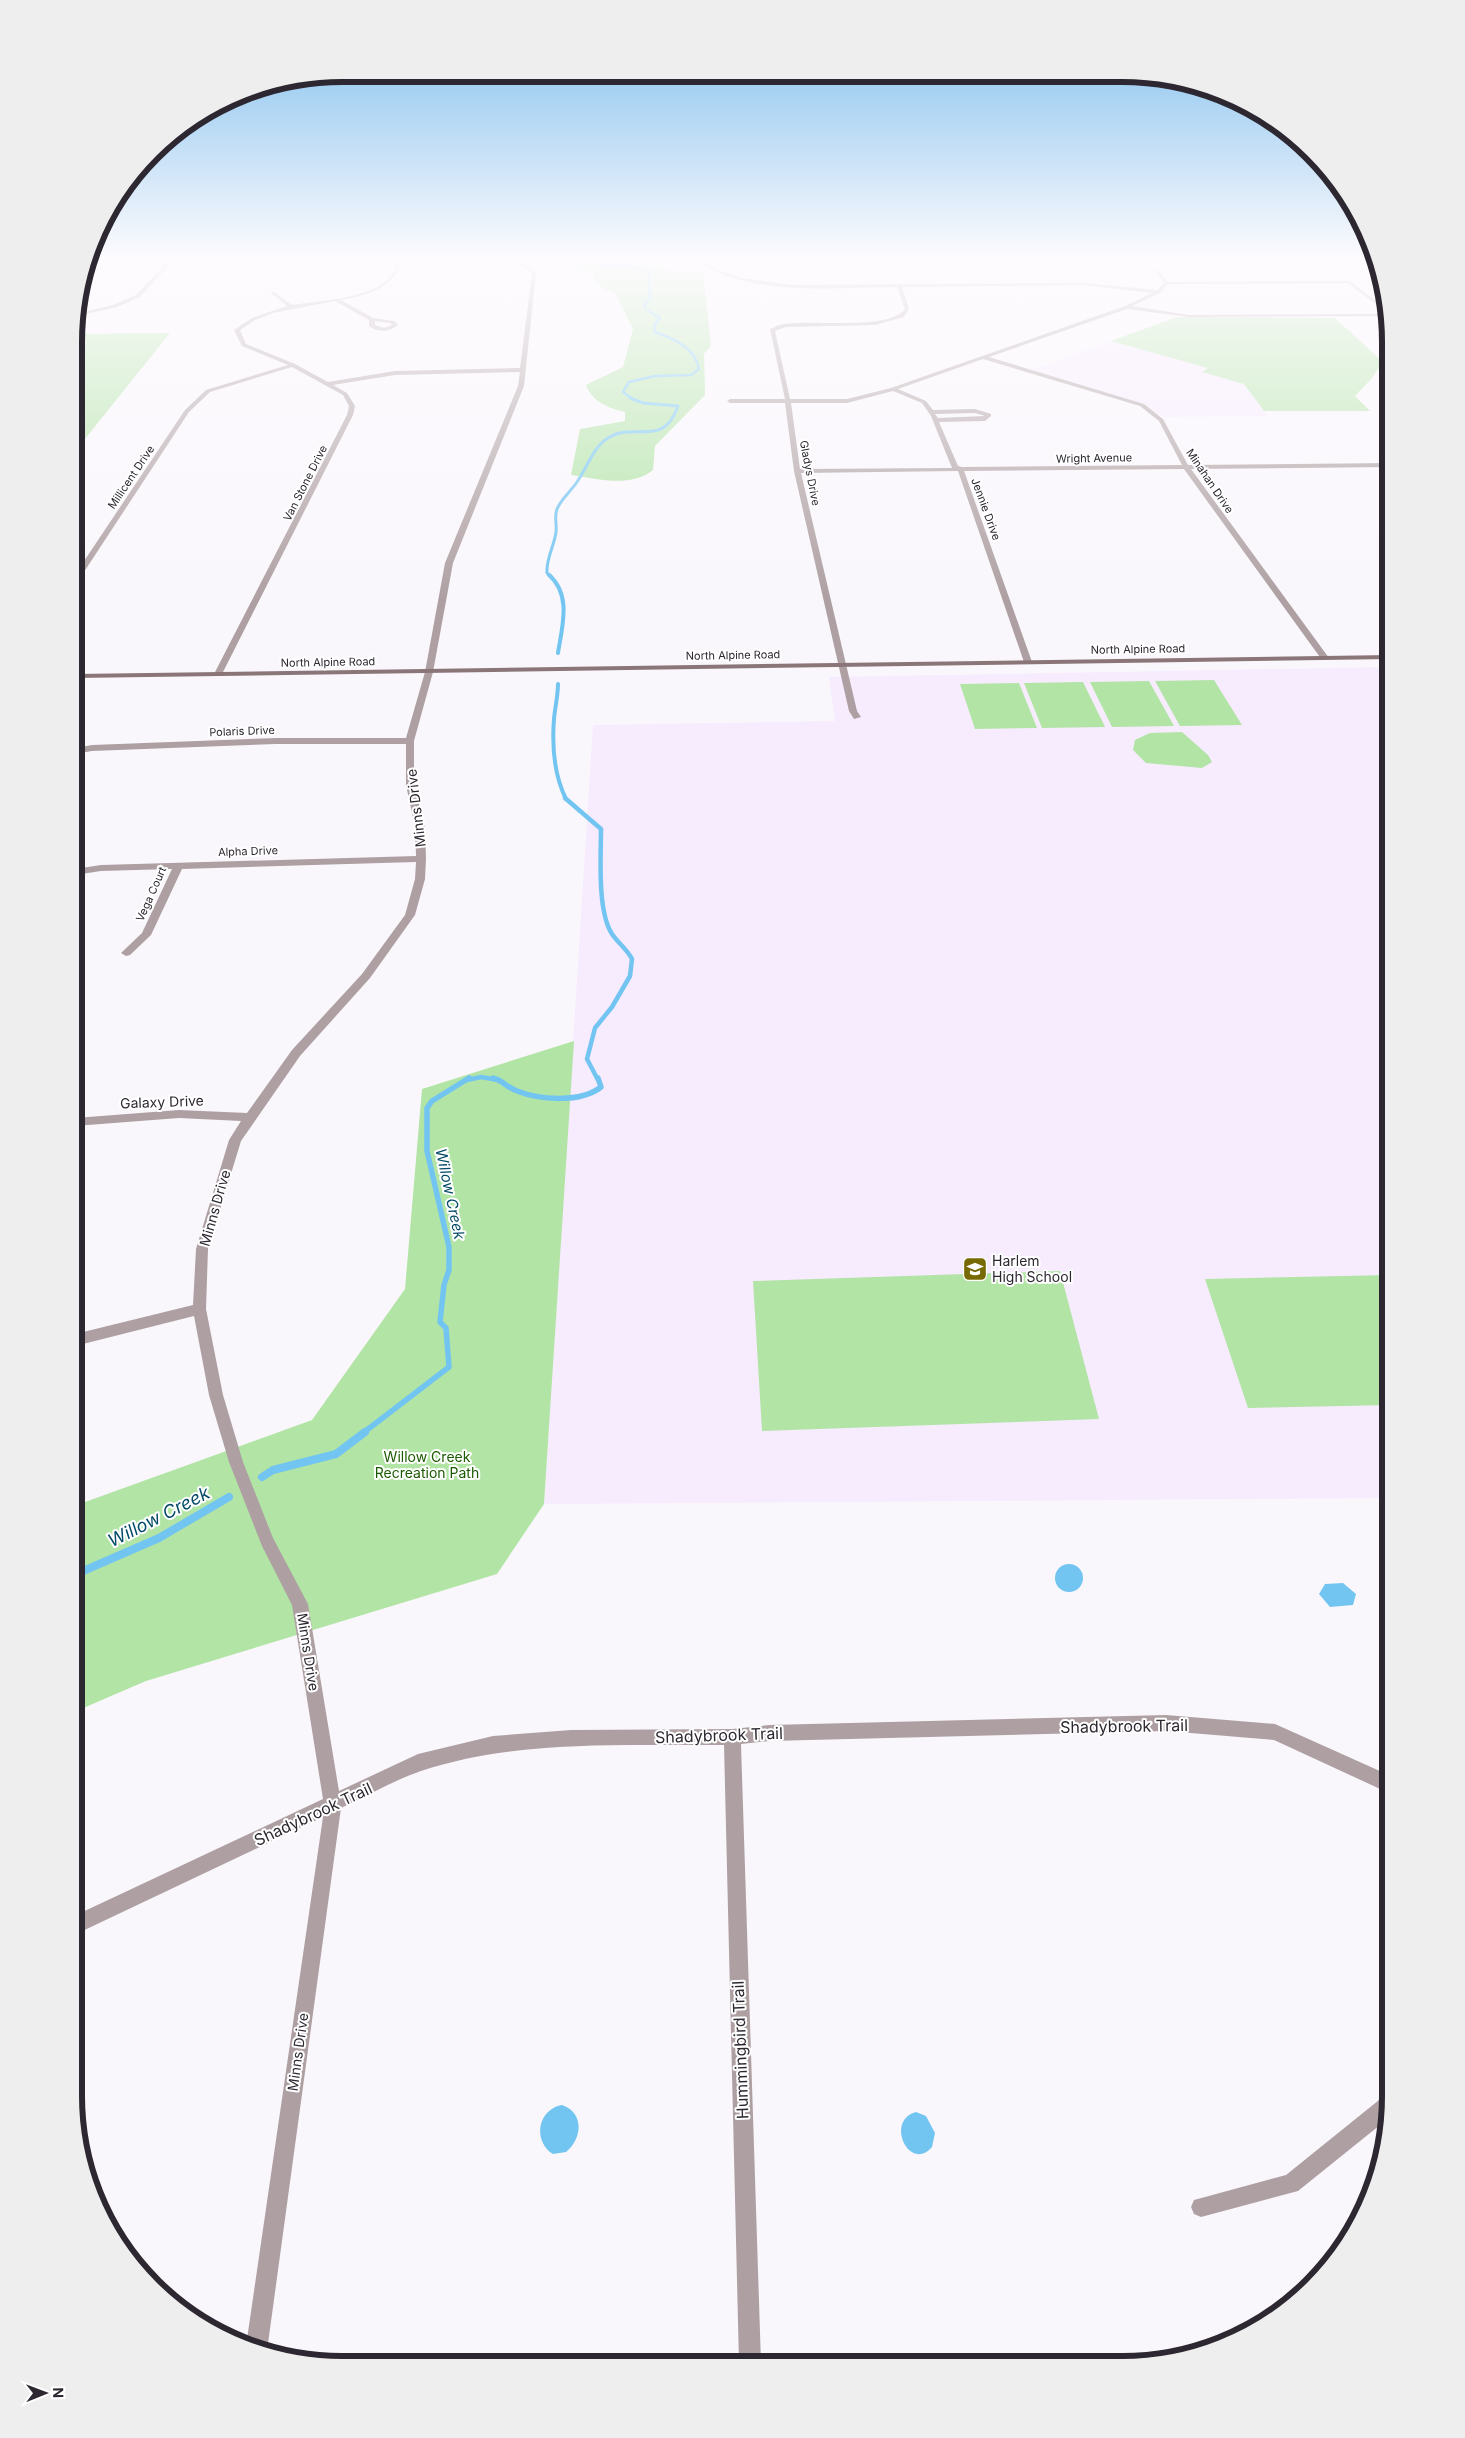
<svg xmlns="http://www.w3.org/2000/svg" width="1465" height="2438" font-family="Inter,sans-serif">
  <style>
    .built { fill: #f7ebfe }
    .green { fill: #b2e4a6 }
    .water { fill: #73c5f1 }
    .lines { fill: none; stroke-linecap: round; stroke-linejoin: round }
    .stream-far5 { stroke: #73c5f1; stroke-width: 2.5 }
    .stream-far4 { stroke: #73c5f1; stroke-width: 3 }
    .stream-far3 { stroke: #73c5f1; stroke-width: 4 }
    .stream-far2 { stroke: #73c5f1; stroke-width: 4.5 }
    .stream-far1 { stroke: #73c5f1; stroke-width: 5.5 }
    .stream { stroke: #73c5f1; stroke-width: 8 }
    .street { fill: #aea0a2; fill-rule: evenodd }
    .secondary { fill: #8a7678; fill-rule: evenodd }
    .primary { fill: #70585b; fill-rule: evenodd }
    .labels { text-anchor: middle; stroke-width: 4; stroke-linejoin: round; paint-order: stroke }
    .far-street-label { font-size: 11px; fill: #2c2730; stroke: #fff }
    .street-label { font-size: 14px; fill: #2c2730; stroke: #fff }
    .poi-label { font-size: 14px; fill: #2c2730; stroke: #fff; text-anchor: start }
    .park-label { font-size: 14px; fill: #1a5a00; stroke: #fff }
    .water-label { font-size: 15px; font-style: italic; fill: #034a67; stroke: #fff }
    .near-street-label { font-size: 16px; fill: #2c2730; stroke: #fff }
    .near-water-label { font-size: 18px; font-style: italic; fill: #034a67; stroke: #fff }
    .rim { fill: none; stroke: #2c2730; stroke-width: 6 }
  </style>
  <rect width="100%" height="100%" fill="#faf7fc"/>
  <path class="built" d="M1111 341 1209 368 1203 372 1244 384 1268 416 1164 417 1142 404 1032 370Z
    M1391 667V1498L544 1504 593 725 835 721 829 677Z"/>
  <path class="green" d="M566 258H635L656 263 667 271H703L711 346 704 354 705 395 655 446 653 470C631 488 597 479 571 475L580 429 625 421V412C609 408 592 402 586 385L623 367 633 329 615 293 606 290 594 282 595 271H579Z
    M1177 317 1335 318 1383 362 1372 378 1355 396 1370 411H1264L1244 384 1202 372 1208 368 1111 341Z
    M170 333 76 450V334Z
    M1214 680 1242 725 1180 726 1155 681Z
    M1149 681 1174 726 1112 727 1090 682Z
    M1083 682 1105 727 1042 728 1024 683Z
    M1019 683 1037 728 975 729 960 684Z
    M1182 732 1208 755 1212 762 1202 768 1146 763 1133 750 1135 740 1150 733Z
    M574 1041 544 1504 497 1574 146 1681 74 1712V1506L312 1420 405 1289 422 1089Z
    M1060 1271 1099 1419 762 1431 753 1281Z
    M1391 1275V1405L1248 1408 1205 1279Z"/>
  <path class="water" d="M1055 1578a14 14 0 1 1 28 0a14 14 0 1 1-28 0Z
    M1343 1583 1356 1594 1353 1605 1330 1607 1319 1594 1325 1584Z
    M562 2105C585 2113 582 2139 566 2152L553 2154C532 2141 538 2109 562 2105Z
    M916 2112 926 2116 935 2133 932 2147C910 2173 884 2121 916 2112Z"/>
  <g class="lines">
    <path class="stream-far5" d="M584 258C603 271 628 263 649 270L650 298 644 305 646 309 660 318 654 325 655 332C674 339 695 347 699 369L691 375 655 376 629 382 623 392 633 399"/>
    <path class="stream-far4" d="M551 576 547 573C546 558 554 547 556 532 557 524 554 517 557 509 561 499 571 491 577 482 587 468 593 447 608 438 636 421 663 449 678 406L643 403 630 398"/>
    <path class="stream-far3" d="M549 575C572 595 562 627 558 653
      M558 684C558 696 555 707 554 719 552 745 554 775 566 799"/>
    <path class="stream-far2" d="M565 798 601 829C601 856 597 911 612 934 618 943 627 949 632 959L630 976 612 1007 595 1028 587 1059 598 1080
      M467 1080 481 1077 498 1080"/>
    <path class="stream-far1" d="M493 1078C502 1080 508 1088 517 1091 540 1100 581 1103 601 1087L598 1078
      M363 1433 449 1367 446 1328 440 1322 444 1285 449 1270V1247L427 1151V1108L432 1101 469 1078"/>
    <path class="stream" d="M262 1477 273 1470 336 1454 365 1432
      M74 1575 159 1538 229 1497"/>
    <path class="street" d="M171 258H261L174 260 140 297 117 307 76 316V314L113 305 136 295Z
      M394 258H398L399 270C384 291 366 295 341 300L373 318 394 321 398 325C390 332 378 333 369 326V320L335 301 273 313 255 320 240 330 246 344 295 364 328 382 395 371 520 368 532 273 507 258H513L536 272 524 386 453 563 433 672 414 741V785L425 827 426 859 425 879 415 915 370 978 300 1056 241 1141 208 1249 206 1309 223 1395 243 1462 273 1538 308 1604 339 1791 418 1754 493 1736 571 1730 732 1729 770 1725 1166 1715 1275 1724 1391 1776V1794L1274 1740 1166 1731 770 1741 741 1744 761 2363H739L724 1745C623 1746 518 1739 421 1771 394 1780 367 1796 341 1808L267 2351 246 2346 323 1817 74 1935V1916L323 1799 292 1605 262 1546 229 1462 209 1395 194 1316 75 1346V1334L193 1305 196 1249 229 1140 241 1121 179 1118 75 1126V1118L179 1110 247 1113 292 1050 362 974 405 915 415 879 416 862 182 869 151 935 130 955 126 956 121 953 142 933 172 869 101 871 75 875V869L101 865 416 856 415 827 406 785V744H276L92 751 75 754V748L92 745 276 738H406L425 672 445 563 518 386 520 372 395 375 333 385 347 393 355 406 353 415 221 676 214 674 347 415 349 406 343 395 292 367 210 392 189 412 80 578 76 580V573L185 410 206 390 288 365 242 346 234 330 252 318 287 306 270 292H274L292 305C318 301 364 299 385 282 389 279 392 274 395 270ZM375 321 390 323 392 325 384 328 375 325Z
      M690 258H696L719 270 742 278 793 285 1083 283 1157 290 1164 283 1155 270 1157 269 1168 282 1349 281 1384 307 1385 311 1348 283 1168 284 1160 293 1132 306 1189 315 1385 314 1386 316 1189 317 1127 309 989 357 1144 404 1163 419 1188 465 1391 463V467L1191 469 1329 658 1322 660 1184 469 964 471 1032 662 1028 664 1024 662 958 471 801 473 857 711 861 717 854 719 849 711 794 471 785 403H730L727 401 730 399H785L770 329C775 327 780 324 785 324 812 319 889 331 905 309L897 287C829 287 750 298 690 258ZM1083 285 1152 293 1125 306 891 388 847 399H790L775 331 786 327 875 325 904 317 909 309 902 287ZM983 359 1140 406 1159 421 1182 465 962 467 958 466 939 422 985 421 991 416V414L975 409 933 410 926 401 898 389ZM893 391 922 403 931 416 952 468 800 469 791 403H847ZM975 413 985 416 938 418 935 414Z
      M970 258H975L976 262H984L983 258H987L989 263 975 264Z
      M1325 258 1376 265V267L1327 259Z
      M1391 2093 1390 2117 1298 2191 1201 2217 1194 2214 1191 2207 1194 2200 1286 2175 1384 2096Z"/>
    <path class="secondary" d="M1391 655V659L76 678V674Z"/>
    <path class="primary" d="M1359 259H1375V261L1361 259Z"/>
  </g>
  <linearGradient id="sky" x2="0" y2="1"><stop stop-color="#79bbec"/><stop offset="0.43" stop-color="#fdfbfe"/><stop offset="1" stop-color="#fdfbfe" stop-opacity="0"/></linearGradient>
  <rect width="1465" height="600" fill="url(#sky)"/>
  <defs>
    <symbol id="school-square" viewBox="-11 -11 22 22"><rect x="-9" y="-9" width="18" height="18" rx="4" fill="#786a02" stroke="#fff"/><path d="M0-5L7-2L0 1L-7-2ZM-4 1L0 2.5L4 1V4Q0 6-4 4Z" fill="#fff"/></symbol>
  </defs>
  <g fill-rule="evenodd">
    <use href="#school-square" x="961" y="1255" width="28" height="28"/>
  </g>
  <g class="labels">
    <g class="far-street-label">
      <text transform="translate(1094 458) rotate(-1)" y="4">Wright Avenue</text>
      <text transform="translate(810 473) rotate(79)" y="4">Gladys Drive</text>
      <text transform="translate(131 477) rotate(-56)" y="4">Millicent Drive</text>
      <text transform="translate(1210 481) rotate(56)" y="4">Minahan Drive</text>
      <text transform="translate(305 483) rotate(-63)" y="4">Van Stone Drive</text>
      <text transform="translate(986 509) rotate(70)" y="4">Jennie Drive</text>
      <text transform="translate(1138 649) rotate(-1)" y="4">North Alpine Road</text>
      <text transform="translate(733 655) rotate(-1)" y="4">North Alpine Road</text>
      <text transform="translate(328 662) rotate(-1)" y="4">North Alpine Road</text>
      <text transform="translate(242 731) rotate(-2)" y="4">Polaris Drive</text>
      <text transform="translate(248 851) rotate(-2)" y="4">Alpha Drive</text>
      <text transform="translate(151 894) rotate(-66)" y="4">Vega Court</text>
    </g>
    <g class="street-label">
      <text transform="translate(416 808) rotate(-97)" y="5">Minns Drive</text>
      <text transform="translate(162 1102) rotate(-2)" y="5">Galaxy Drive</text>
      <text transform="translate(215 1208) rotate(-74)" y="5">Minns Drive</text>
      <text transform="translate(308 1652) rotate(81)" y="5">Minns Drive</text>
      <text transform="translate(298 2052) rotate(-82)" y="5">Minns Drive</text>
    </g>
    <g class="poi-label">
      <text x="992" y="1266">Harlem<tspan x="992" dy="16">High School</tspan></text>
    </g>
    <g class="park-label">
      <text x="427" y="1462">Willow Creek<tspan x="427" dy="16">Recreation Path</tspan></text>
    </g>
    <g class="water-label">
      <text transform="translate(450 1194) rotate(78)" y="5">Willow Creek</text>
    </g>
    <g class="near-street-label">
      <text transform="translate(1124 1726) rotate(-1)" y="6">Shadybrook Trail</text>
      <text transform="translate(719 1735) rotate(-2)" y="6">Shadybrook Trail</text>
      <text transform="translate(313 1814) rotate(-25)" y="6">Shadybrook Trail</text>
      <text transform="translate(740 2050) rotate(-92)" y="6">Hummingbird Trail</text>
    </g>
    <g class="near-water-label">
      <text transform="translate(159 1517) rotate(-27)" y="6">Willow Creek</text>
    </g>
  </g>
  <path d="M0 0H1465V2438H0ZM342 82H1122A260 260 0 0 1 1382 342V2096A260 260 0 0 1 1122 2356H342A260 260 0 0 1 82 2096V342A260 260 0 0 1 342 82Z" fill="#eee" fill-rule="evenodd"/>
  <path class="rim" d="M342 82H1122A260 260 0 0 1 1382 342V2096A260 260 0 0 1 1122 2356H342A260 260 0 0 1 82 2096V342A260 260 0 0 1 342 82Z"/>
  <g transform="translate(45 2393) rotate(89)" stroke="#ffffff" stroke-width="4" paint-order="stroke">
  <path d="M0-4L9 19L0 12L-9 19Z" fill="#2c2730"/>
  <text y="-8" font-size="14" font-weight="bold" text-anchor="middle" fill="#2c2730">N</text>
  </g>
</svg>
